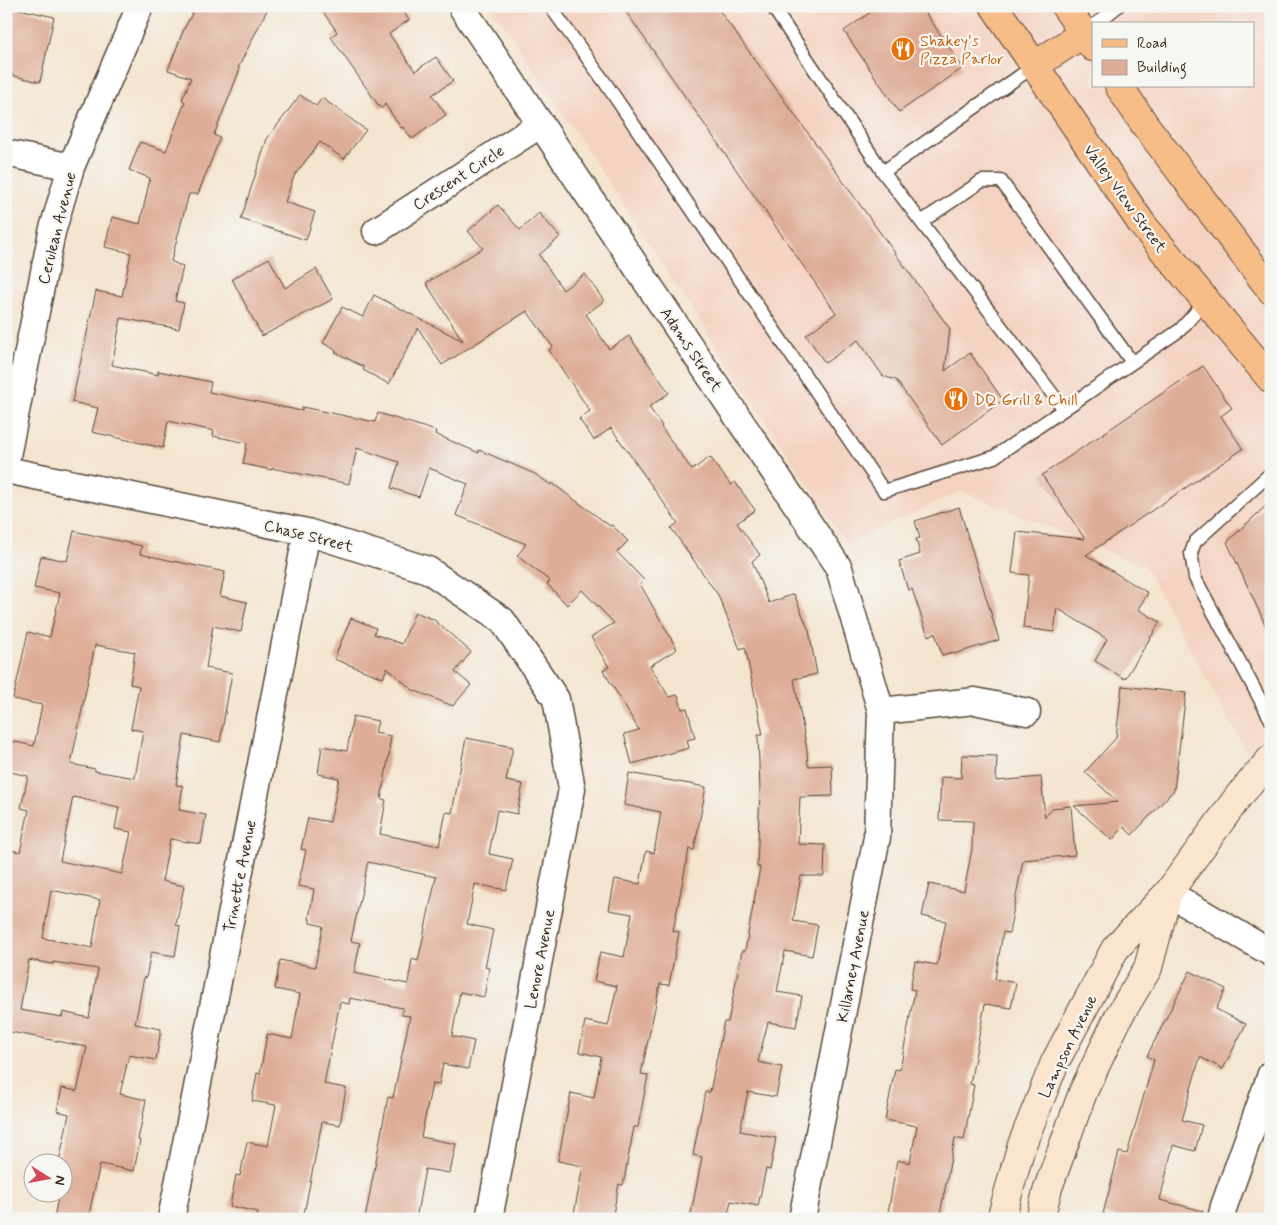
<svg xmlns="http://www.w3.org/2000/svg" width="1277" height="1225" font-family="Mynerve,sans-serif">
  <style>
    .built { fill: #f5d3c2; fill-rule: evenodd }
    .building { fill: #dead97; fill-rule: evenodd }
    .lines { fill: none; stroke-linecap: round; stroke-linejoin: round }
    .service-casing { stroke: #574639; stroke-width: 15 }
    .minor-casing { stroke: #574639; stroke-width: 29 }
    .secondary-casing { stroke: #574639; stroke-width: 30 }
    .primary-casing { stroke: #574639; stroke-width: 30 }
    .service { stroke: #fff; stroke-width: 12 }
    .minor { stroke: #fff; stroke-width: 26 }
    .secondary { stroke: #fce5cf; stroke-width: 28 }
    .primary { stroke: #f7bd88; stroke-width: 28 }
    .labels { text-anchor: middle; stroke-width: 4.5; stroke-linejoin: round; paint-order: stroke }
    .food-label { font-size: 16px; fill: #c56008; stroke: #f6f6f2; text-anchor: start }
    .street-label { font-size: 16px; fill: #3b2a1e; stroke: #f6f6f2 }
  </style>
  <rect width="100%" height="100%" fill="#f6f6f2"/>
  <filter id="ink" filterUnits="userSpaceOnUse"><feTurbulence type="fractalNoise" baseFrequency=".02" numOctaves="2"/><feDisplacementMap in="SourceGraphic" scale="10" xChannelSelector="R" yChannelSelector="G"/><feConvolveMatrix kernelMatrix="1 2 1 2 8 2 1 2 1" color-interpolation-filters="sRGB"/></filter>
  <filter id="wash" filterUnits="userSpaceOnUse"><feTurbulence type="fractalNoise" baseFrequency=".0096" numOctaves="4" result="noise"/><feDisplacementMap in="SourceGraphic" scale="20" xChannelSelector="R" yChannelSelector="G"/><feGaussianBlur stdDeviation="1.12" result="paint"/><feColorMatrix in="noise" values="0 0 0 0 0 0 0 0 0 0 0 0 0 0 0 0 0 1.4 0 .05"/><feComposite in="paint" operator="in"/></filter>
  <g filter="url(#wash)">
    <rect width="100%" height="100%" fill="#f4e5d0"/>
    <path class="built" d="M492 6H1271V764L1245 750 1145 567 961 491 847 544ZM1093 24H1253V86H1093Z"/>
    <g id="blocks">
      <path class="building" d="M6 6 54 17 40 82 6 74Z
        M196 6H269L238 68 240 69 214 135 220 138 198 194H189L171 261 183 267 175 301 184 303 179 329 121 318 112 365 158 375V371L211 382 209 392 302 411V407L375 422 378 413 436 431 435 434 479 453V450L535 474 551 485 552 483 610 526 612 525 628 541 617 552 644 580 640 584 677 649 650 666 669 697 678 695 682 709 687 708 695 738 687 740 689 748 632 764 624 734 639 730 603 670 609 667 591 637 614 623 582 590 567 605 547 584 550 581 517 556 526 544 456 515 468 484 429 468 419 497 391 488 399 462 357 448 349 484 272 468V470L243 464 247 443 213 436 214 431 168 421 163 448 92 432 98 408 72 402 96 291 122 296 131 253 105 247 112 217 140 224 150 178 129 170 140 142 166 151 185 102 182 100 191 78 168 70 184 29Z
        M319 6H399L409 20 389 34 415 71 436 57 453 81 432 95 446 115 412 139 403 127 401 128 385 104 381 109 331 37 337 32Z
        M622 6H716L950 329 945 371 970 353 1003 400 942 445 896 380 883 376 858 340 825 363 806 335 836 313Z
        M879 6H921L963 68 899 112 844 31Z
        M300 95 316 106 322 98 366 130 344 159 320 142 294 176 285 202 315 212 306 240 241 219 267 139Z
        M498 205 520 230 539 213 560 237 539 255 563 290 585 274 604 301 586 314 609 349 629 336 669 393 649 407 662 426 661 427 692 470 710 457 731 485 735 482 755 510 737 523 760 555 752 561 769 603 794 594 809 631 817 674 794 679 807 750 808 766 832 765 833 796 800 797 798 844 825 845 824 876H801L793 921 818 925 812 956 785 951 777 992 802 996 796 1027 768 1022 758 1062 782 1067 776 1097 748 1092 740 1131 776 1138 770 1170 766 1169 758 1206 731 1201 727 1219H690L702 1157 693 1155 705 1092H710L724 1022H728L742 951H745L760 867H757L760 791 758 735H763L745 647 740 649 718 595 671 528 678 523 611 428 594 440 579 419 590 411 549 350 553 347 527 311 442 365 418 328 389 384 363 370 364 367 335 352 336 350 323 343 342 307 363 317 374 295 463 341 426 283 483 248 468 231Z
        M269 258 285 288 316 269 333 299 262 336 232 279Z
        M1203 366 1232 408 1221 416 1243 449 1086 555 1148 593 1138 609 1160 622 1125 679 1095 661 1107 639 1057 608 1054 632 1023 628 1029 575 1012 573 1017 532 1085 539 1042 475Z
        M1271 501V637L1227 542Z
        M959 507 999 640 954 654 953 652 942 655 935 633 928 636 912 589 908 590 899 561 920 554 916 539 920 538 915 521Z
        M74 531 142 546 140 554 225 572 220 596 247 602 241 632 213 626 206 668 232 673 220 742 184 735 176 785 183 786 179 810 206 815 201 844 170 839 162 881 184 886 176 925 180 926 175 956 151 952 146 978 144 977 135 1024 161 1029 156 1060 129 1055 120 1094 146 1100 138 1140H140L134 1171 100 1164 88 1219H54L59 1192H62V1175L65 1162H59L69 1114 57 1111 62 1088 77 1091 87 1047 6 1031V849L20 852 29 810 21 808 28 776 6 771V740L34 746 42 705 13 699 28 632 50 637 60 593 34 588 41 556 67 561ZM95 645 135 652 130 684 139 686 131 729 143 731 135 778 95 771V769L71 764ZM73 797 119 807 115 829 131 832 122 874 60 861ZM51 890 100 900 92 948 43 938ZM29 960 53 964V962L98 969 89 1018 63 1012 62 1017 20 1010Z
        M415 612 433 619 471 652 455 672 471 685 453 706 413 690 387 668 383 678 334 659 351 618 376 628 374 634 402 644Z
        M1122 686 1186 693 1174 790 1132 835 1124 827 1112 840 1074 806 1118 802 1085 772 1116 738Z
        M353 716 378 721 375 733 391 736 389 749H390L381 799 386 800 380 834 439 846 446 812 452 813 466 738 513 747 506 781 523 784 517 814 497 810 489 854 513 859 506 890 475 884 467 924 493 930 485 967 489 968 484 997 460 992 452 1036 474 1041 468 1069 443 1064 439 1085 432 1084 421 1137 456 1144 450 1173 425 1169 416 1219H365L388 1097 393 1098 410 1016 402 1015 403 1008 350 998 349 1004 340 1002 324 1084 346 1088 340 1125 322 1122 303 1219H257L258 1212 230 1206 236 1175 240 1176 247 1142 268 1146 276 1105 252 1101 257 1073 260 1074 267 1034 292 1039 300 994 275 989 280 960 315 967 323 926 310 923V919H309L314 889 298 886 306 850 301 849 308 818 330 822 339 778 318 774 322 746 347 751ZM368 862 436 877 418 961 412 959 408 984 354 973 360 943 351 941Z
        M962 755 997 756 996 781 1041 777 1045 817 1053 808 1071 806 1075 855 1023 860 1009 933 1003 932 995 979 1016 983 1011 1008 985 1004 970 1084 974 1085 964 1140 955 1138 939 1219H887L897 1160 910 1163 917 1126 885 1120 895 1069 900 1070 915 990 910 989 915 961 937 965 946 921 922 916 929 884 964 891 972 849 973 821 939 820 941 777 961 778Z
        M629 773 706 787 694 850 689 849 673 931 679 932 669 985 660 984 641 1074 648 1075 638 1127H634L623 1185 619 1184 612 1219H573L583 1166 558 1161 571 1093 594 1098 601 1057 579 1052 585 1021 608 1026 617 986 594 981 600 952 624 957 632 914 609 910 615 879 640 884 646 851 654 853 661 812 624 805Z
        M1190 971 1226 989 1216 1009 1246 1024 1223 1069 1200 1057 1182 1120 1202 1125 1195 1151 1173 1145 1160 1200 1203 1211 1202 1219H1124L1103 1214 1119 1152 1127 1154 1154 1060 1147 1056Z"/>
    </g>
  </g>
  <g filter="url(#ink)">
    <use href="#blocks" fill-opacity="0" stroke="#574639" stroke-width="1"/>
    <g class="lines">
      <defs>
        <path id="service" d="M550 6 606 84 884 491 994 457 1180 330 1205 302
          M772 6 883 172 1034 66
          M1096 24 1118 6
          M883 172 1064 409
          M921 222 982 181H1001L1132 362
          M1271 473 1195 542 1191 553 1195 578 1271 720"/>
        <path id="minor" d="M461 6 839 568 881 711 877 837 802 1219
          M6 153 71 167
          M376 231 541 124
          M6 461 52 232 71 167 140 6
          M6 470 307 532 428 570 502 620 556 699 572 789 489 1219
          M881 711 975 701 1027 712
          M1168 893 1271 953
          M171 1219 307 532
          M1221 1219 1224 1206 1271 1074"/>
        <path id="secondary" d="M1001 1219 1021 1147 1055 1062 1115 949 1168 893 1238 797 1271 759
          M1040 1219 1048 1188 1083 1092 1119 1016 1148 968 1167 896"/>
        <path id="primary" d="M994 6 1142 224 1271 379
          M1065 6 1093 47
          M1034 66 1084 33
          M1119 86 1145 125 1271 290"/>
      </defs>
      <use href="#service" class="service-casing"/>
      <use href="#minor" class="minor-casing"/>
      <use href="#secondary" class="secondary-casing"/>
      <use href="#primary" class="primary-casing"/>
      <use href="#service" class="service"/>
      <use href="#minor" class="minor"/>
      <use href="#secondary" class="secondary"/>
      <use href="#primary" class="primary"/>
    </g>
  </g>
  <defs>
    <symbol id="restaurant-disc" viewBox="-11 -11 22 22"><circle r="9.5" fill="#e8710a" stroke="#f6f6f2"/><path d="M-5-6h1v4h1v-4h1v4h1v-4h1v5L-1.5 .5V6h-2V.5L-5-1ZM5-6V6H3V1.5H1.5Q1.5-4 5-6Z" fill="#fff"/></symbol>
  </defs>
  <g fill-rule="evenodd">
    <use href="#restaurant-disc" x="889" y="35" width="28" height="28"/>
    <use href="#restaurant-disc" x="942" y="385" width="28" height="28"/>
  </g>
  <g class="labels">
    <g class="food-label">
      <text x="920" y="46">Shakey's<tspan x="920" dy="18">Pizza Parlor</tspan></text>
      <text x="974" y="405">DQ Grill &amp; Chill</text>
    </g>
    <g class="street-label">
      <text transform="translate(458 177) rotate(-33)" y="6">Crescent Circle</text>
      <text transform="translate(1126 198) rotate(54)" y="6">Valley View Street</text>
      <text transform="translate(56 228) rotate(-76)" y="6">Cerulean Avenue</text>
      <text transform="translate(692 349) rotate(56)" y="6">Adams Street</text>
      <text transform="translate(309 535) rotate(14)" y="6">Chase Street</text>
      <text transform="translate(239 876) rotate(-79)" y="6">Trinette Avenue</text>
      <text transform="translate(539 959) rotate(-79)" y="6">Lenore Avenue</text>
      <text transform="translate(852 966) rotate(-79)" y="6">Killarney Avenue</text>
      <text transform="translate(1067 1046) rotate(-64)" y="6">Lampson Avenue</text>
    </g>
  </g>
  <rect width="1277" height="1225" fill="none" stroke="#f6f6f2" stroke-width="25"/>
  <rect x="1092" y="22" width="162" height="65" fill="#f6f6f2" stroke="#aba49d"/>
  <rect x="1102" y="39" width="25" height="8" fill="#f7bd88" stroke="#aba49d"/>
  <text x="1137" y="48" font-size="15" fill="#3b2a1e">Road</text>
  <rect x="1102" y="60" width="25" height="15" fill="#dead97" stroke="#aba49d"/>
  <text x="1137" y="72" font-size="15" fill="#3b2a1e">Building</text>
  <g transform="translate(48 1178) rotate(101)"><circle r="24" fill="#f6f6f2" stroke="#aba49d"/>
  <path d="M0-4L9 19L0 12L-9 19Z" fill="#d1495b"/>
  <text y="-8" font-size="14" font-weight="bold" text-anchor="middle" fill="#3b2a1e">N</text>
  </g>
</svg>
